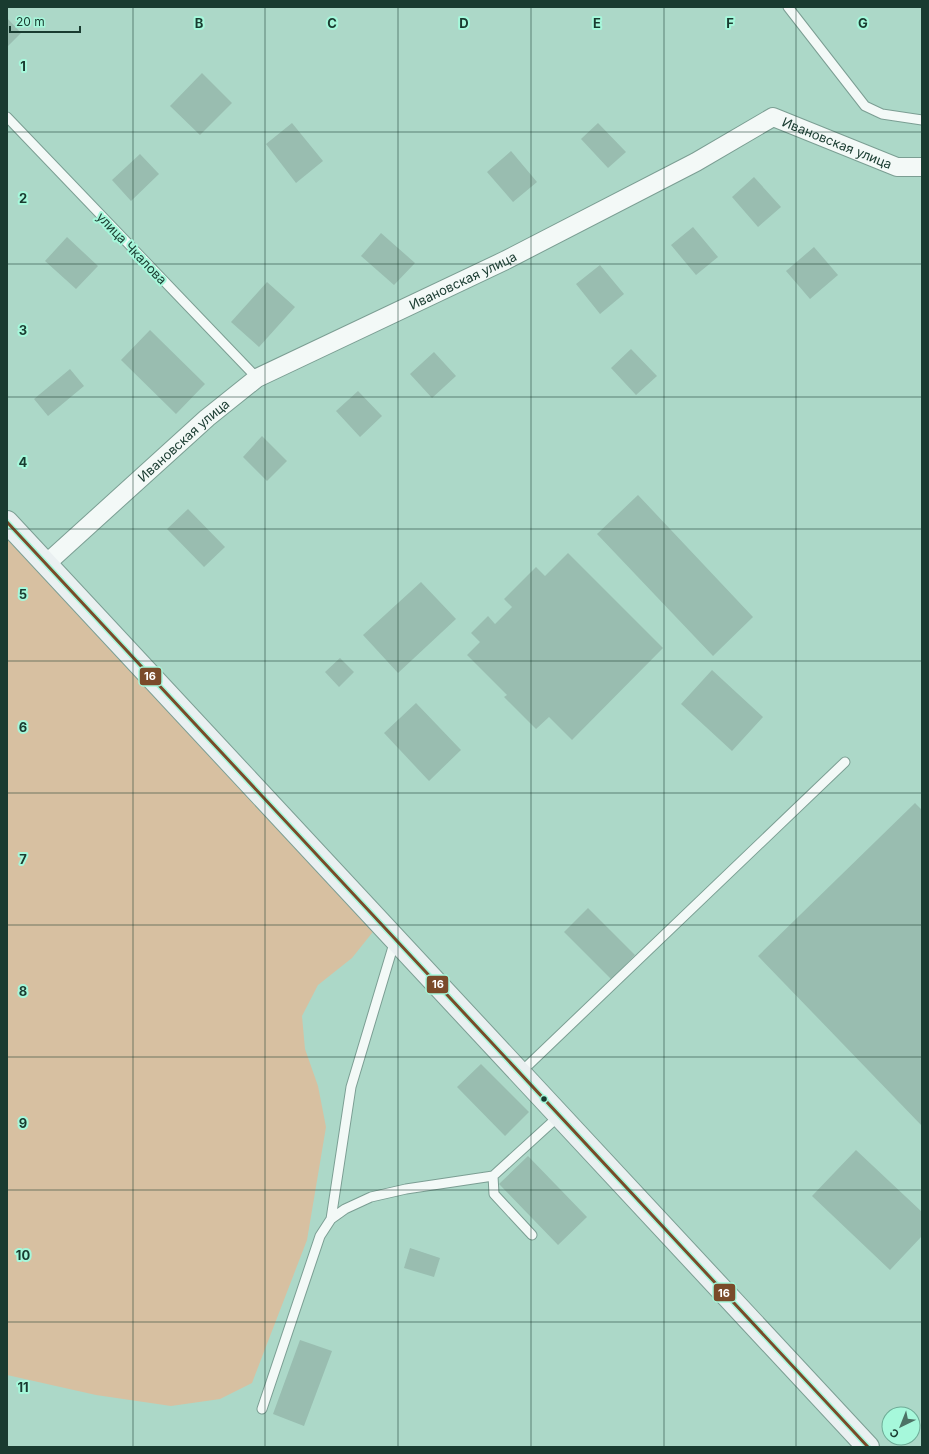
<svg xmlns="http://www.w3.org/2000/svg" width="929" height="1454" font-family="Inter,sans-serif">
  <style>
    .green { fill: #d7c0a1 }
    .building { fill: #99bdb0 }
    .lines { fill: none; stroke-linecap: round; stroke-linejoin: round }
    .lane-casing { stroke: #7b9e93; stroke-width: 11 }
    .street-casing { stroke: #7b9e93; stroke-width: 20 }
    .secondary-casing { stroke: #7b9e93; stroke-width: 24 }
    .lane { stroke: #f3f9f7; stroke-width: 9 }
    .street { stroke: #f3f9f7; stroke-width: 18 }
    .secondary { stroke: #eaf0f1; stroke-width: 22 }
    .bus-1-casing { stroke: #a6f8db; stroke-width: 6 }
    .bus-1 { stroke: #7a4b2a; stroke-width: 3 }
    .grid { fill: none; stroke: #193b30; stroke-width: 1; stroke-opacity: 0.55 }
    .bus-dot { fill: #193b30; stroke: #a6f8db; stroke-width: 1.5 }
    .labels { text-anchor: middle; stroke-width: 4; stroke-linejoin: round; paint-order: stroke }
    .street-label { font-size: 13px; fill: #193b30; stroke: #a6f8db }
    .grid-label { font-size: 13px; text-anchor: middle; font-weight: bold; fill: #193b30; stroke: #a6f8db; stroke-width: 4; stroke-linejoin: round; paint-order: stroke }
    .line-badge { stroke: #a6f8db; stroke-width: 1.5 }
    .badge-label { font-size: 11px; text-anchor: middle; font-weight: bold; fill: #fff }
  </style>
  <rect width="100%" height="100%" fill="#acd8c8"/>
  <path class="green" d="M7 522 380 923 352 958 318 985 302 1016 305 1049 318 1086 326 1127 307 1240 252 1383 220 1399 171 1406 96 1395 7 1375Z"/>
  <path class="building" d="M7 18 21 33 7 47Z
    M202 73 232 103 200 135 170 106Z
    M292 123 323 161 296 183 266 144Z
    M598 123 626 152 608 168 581 139Z
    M511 151 537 182 513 202 487 172Z
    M140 154 159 174 131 201 112 180Z
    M754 177 781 207 758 227 732 197Z
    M693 227 718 257 696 275 671 245Z
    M381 233 415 263 394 285 361 256Z
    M67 237 98 266 76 289 45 261Z
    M814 247 838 275 810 299 786 271Z
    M600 265 624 294 600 314 576 284Z
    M267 282 295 307 259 347 231 322Z
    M150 330 205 384 176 414 121 360Z
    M631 349 657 376 636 395 611 368Z
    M434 352 456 376 432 398 410 374Z
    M70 369 84 386 48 416 34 399Z
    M358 391 382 416 360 437 336 411Z
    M262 436 287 461 267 481 243 457Z
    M638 495 753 617 713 656 597 534Z
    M188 509 225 547 204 567 167 529Z
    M568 553 663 648 572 740 549 717 536 729 504 697 507 695 467 655 480 642 471 633 488 616 495 624 512 607 504 599 536 567 545 576Z
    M421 582 456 619 398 673 363 635Z
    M340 658 354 672 339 687 325 672Z
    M712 670 763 717 732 751 681 704Z
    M416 703 461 750 429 781 384 733Z
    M915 803 922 810V1126L758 956Z
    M588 908 635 955 611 979 564 932Z
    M481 1064 529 1112 505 1136 457 1087Z
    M856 1150 922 1212V1236L890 1270 812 1196Z
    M528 1156 587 1217 558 1245 499 1184Z
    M410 1248 440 1258 434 1277 404 1268Z
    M300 1340 332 1351 304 1426 273 1414Z"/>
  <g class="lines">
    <defs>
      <path id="lane" d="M788 7 865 106 882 114 922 120
        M7 117 257 378
        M520 1073 845 762
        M493 1176 494 1194 532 1235
        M331 1219 351 1087 395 940
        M262 1409 320 1236 331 1219 345 1209 371 1197 406 1189 493 1176 560 1115"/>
      <g id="street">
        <path id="s1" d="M46 564 207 418 257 378 506 260 696 162 773 117 897 167H922"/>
      </g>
      <path id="secondary" d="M7 522 868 1447"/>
    </defs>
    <use href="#lane" class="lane-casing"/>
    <use href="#street" class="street-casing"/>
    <use href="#secondary" class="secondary-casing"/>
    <use href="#lane" class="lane"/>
    <use href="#street" class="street"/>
    <use href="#secondary" class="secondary"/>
    <defs>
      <path id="bus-1" d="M7 522 868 1447"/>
    </defs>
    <use href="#bus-1" class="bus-1-casing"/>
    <use href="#bus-1" class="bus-1"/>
  </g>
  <path class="grid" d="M133 7V1447M265 7V1447M398 7V1447M531 7V1447M664 7V1447M796 7V1447M7 132H922M7 264H922M7 397H922M7 529H922M7 661H922M7 793H922M7 925H922M7 1057H922M7 1190H922M7 1322H922"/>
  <circle class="bus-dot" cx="544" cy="1099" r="3.5"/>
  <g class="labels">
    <g class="street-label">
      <text dy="5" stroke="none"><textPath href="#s1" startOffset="929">Ивановская улица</textPath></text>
      <text transform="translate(132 248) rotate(46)" y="5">улица Чкалова</text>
      <text dy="5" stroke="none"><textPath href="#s1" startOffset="509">Ивановская улица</textPath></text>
      <text dy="5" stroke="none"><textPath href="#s1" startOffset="185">Ивановская улица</textPath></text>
    </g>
  </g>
  <g class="grid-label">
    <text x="199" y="28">B</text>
    <text x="332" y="28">C</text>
    <text x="464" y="28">D</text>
    <text x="597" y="28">E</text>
    <text x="730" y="28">F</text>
    <text x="863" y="28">G</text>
    <text x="23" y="71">1</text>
    <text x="23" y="203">2</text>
    <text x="23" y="335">3</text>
    <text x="23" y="467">4</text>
    <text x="23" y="599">5</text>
    <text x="23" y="732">6</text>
    <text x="23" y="864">7</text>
    <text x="23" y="996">8</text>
    <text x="23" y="1128">9</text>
    <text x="23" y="1260">10</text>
    <text x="23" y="1392">11</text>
  </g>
  <g class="line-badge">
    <rect x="139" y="667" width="23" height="19" rx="4" fill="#7a4b2a"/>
    <rect x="426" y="975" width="23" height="19" rx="4" fill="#7a4b2a"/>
    <rect x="713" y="1283" width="23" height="19" rx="4" fill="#7a4b2a"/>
  </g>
  <g class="badge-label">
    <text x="150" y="680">16</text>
    <text x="438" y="988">16</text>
    <text x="724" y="1297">16</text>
  </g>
  <rect width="929" height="1454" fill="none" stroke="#193b30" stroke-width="16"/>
  <g transform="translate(901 1426) rotate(223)"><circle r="19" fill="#a6f8db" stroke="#6eac97"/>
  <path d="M0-3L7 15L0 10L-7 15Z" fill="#4c7265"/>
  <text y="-6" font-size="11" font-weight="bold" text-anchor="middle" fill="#193b30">С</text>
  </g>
  <path d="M10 26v6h70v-6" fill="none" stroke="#193b30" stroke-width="2"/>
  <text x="16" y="26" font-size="12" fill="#193b30" stroke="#a6f8db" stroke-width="3" paint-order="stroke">20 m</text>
</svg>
